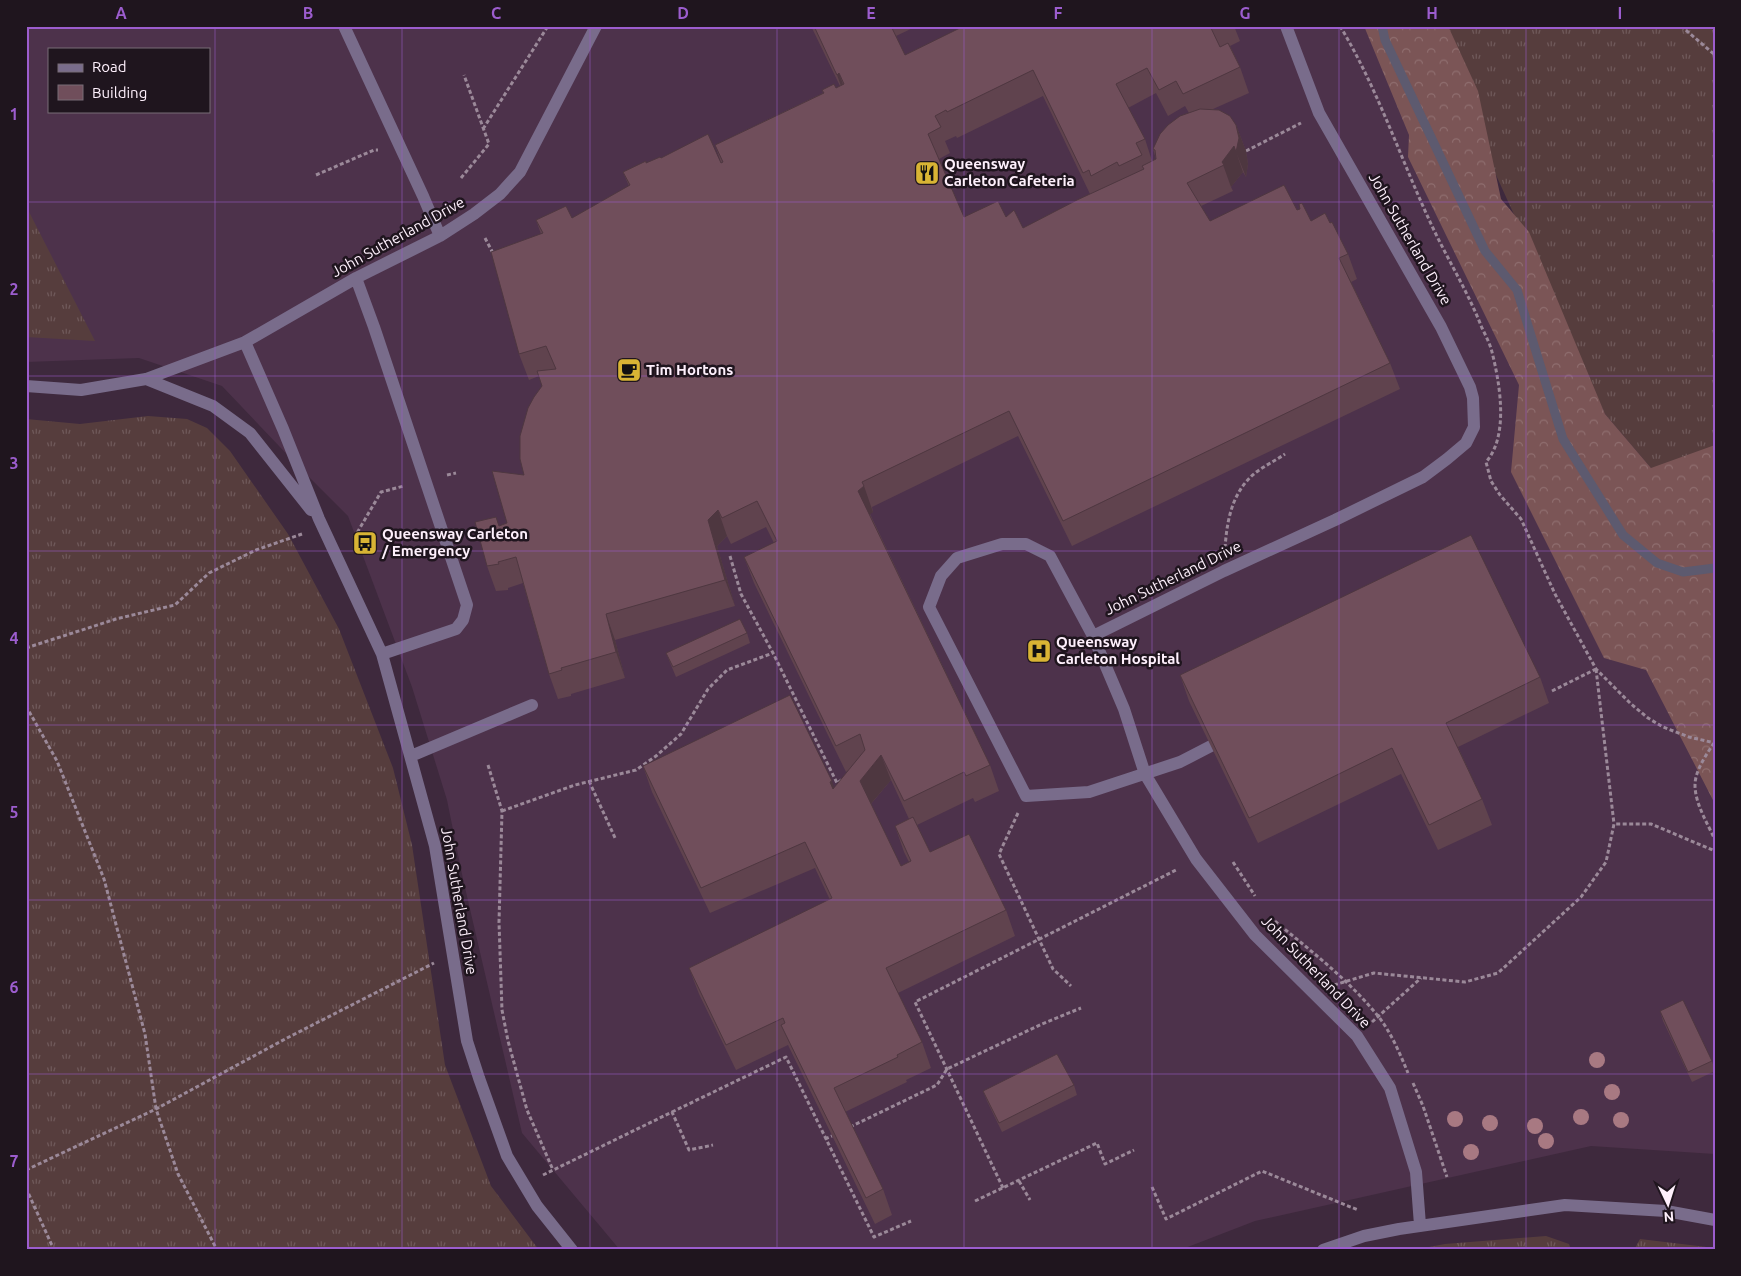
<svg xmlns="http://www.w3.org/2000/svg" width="1741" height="1276" font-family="Ubuntu,sans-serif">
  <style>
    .built { fill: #4d324b; fill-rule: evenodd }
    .grass { fill: url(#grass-tufts) }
    .forest { fill: url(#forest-crowns) }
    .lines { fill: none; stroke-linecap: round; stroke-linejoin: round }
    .stream { stroke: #5d5a6f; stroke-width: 9 }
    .path { stroke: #9b8999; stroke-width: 3; stroke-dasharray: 4 2.5; stroke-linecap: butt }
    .minor { stroke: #796c8b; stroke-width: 12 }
    .tree { fill: #a87982 }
    .wall { fill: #60434e; fill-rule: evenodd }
    .shaded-wall { fill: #4e3740 }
    .building { fill: #704e5b; stroke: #4e3740 }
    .grid { fill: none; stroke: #9c5dce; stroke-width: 1; stroke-opacity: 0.55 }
    .labels { text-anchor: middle; stroke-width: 5; stroke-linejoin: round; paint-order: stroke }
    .poi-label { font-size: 15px; font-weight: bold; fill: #fef0fc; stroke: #1f151e; text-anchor: start }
    .street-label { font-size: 15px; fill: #fef0fc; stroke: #1f151e }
    .neatline { fill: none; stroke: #9c5dce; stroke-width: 2 }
    .grid-label { font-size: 16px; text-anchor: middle; font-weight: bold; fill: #9c5dce }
  </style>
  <defs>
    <pattern id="grass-tufts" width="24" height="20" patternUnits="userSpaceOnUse" patternTransform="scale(1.25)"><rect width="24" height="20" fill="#563d3d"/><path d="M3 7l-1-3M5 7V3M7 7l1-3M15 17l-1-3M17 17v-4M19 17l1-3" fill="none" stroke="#6f595a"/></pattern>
    <pattern id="forest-crowns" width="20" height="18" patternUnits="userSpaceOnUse" patternTransform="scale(1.25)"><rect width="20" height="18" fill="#7b5556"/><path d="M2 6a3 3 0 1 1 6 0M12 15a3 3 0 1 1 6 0" fill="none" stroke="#8f6e6f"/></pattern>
  </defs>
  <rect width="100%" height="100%" fill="#3e293d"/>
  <path class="built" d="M26 26H1395L1715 721V1154L1591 1146 1255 1221 1180 1250H620L522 1133 463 879 447 800 412 687 348 516 299 467 222 386 139 358 26 362ZM49 49H209V111H49Z"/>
  <path class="grass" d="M1428 26H1715V465L1651 468 1605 414Z
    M26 206 95 341 26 337Z
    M148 416 187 419 207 428 230 451 288 534 339 629 393 768 412 845 445 1065 491 1186 539 1250H26V419L80 424Z
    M1546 1236 1569 1244 1571 1250H1413L1445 1244Z
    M1640 1239 1715 1248V1250H1634Z"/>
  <path class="forest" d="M1364 26H1448L1478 91 1501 199 1529 232 1605 414 1651 468 1715 445V804L1646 670 1604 658 1511 472 1519 385 1408 157 1409 135Z"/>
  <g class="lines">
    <path class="stream" d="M1382 26 1385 40 1485 251 1517 290 1563 439 1623 535 1657 563 1683 572 1715 568"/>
    <path class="path" d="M1340 26C1378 89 1401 160 1432 226 1448 260 1468 292 1482 328 1486 336 1490 344 1492 352 1500 384 1509 436 1486 462L1491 481 1500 495 1521 519 1555 594 1596 669 1631 704 1648 718 1663 727 1689 737 1715 743
      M1681 26 1715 55
      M483 129 548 26
      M1246 151 1301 123
      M316 175 374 150H378
      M461 178 489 144 464 75
      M485 238 494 255
      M447 475 456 473
      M354 538 381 492 404 486
      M1225 548C1227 520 1232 492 1255 473 1264 466 1275 461 1285 454
      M730 556 741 594 773 653 837 783 843 779
      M26 648 116 619 175 605 209 573 256 550 302 534
      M1596 669 1614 824
      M1552 691 1596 669
      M26 706 57 761 104 879 145 1034 156 1109 178 1174 217 1250
      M1714 743C1706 755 1695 771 1695 785 1695 804 1708 824 1715 840
      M488 765 502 811 499 922 502 1010 508 1041 527 1110 553 1170
      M589 781 616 840
      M502 811 575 785 636 770 656 756 681 734 708 689 727 670 773 653
      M1018 813 999 854 1053 969 1071 986
      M1233 862 1255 896
      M1270 917C1307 948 1347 978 1378 1016 1391 1032 1400 1054 1408 1073
      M1334 985 1374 973 1465 982 1498 973 1581 897 1606 862 1614 824H1651L1715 851
      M1372 1022 1421 978
      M1413 1083 1423 1106 1447 1177
      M672 1112 786 1057 874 1237 911 1221
      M850 1127 937 1085 947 1069 1042 1024 1081 1008
      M825 1139 832 1136
      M26 1170 156 1109 287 1038 434 963
      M543 1175 672 1112 689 1150 713 1145
      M1019 1181 1030 1200
      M1152 1187 1166 1219 1262 1171 1358 1210
      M26 1188 54 1250
      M1003 1188 915 1002 1178 869
      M975 1201 1097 1143 1105 1164 1134 1150"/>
    <path class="minor" d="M344 26 423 196 440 236
      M1286 26 1319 113 1441 327 1470 387 1473 398 1474 427 1466 443 1447 459 1423 477 1335 520 1224 571 1093 636 1124 709 1145 774 1196 859 1255 935 1357 1036 1390 1088 1416 1172 1420 1225
      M356 278 374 327 467 605 463 620 456 629 382 654
      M245 342 283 429 319 519 382 654 435 846 467 1041 479 1078 507 1156 537 1206 572 1250
      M146 379 213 406 250 433 311 510
      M26 386 81 390 146 379 245 342 356 278 440 236 474 214 500 194 520 172 596 26
      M1093 636 1050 556 1026 544H1002L957 558 941 576 929 607 1026 796 1089 792 1180 762 1211 746
      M411 756 532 705
      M1323 1250 1364 1236 1399 1229 1565 1205 1666 1211 1715 1220"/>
  </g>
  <g class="tree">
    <circle cx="1597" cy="1060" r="8"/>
    <circle cx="1612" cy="1092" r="8"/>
    <circle cx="1581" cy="1117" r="8"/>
    <circle cx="1455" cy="1119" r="8"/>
    <circle cx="1621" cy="1120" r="8"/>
    <circle cx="1490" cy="1123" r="8"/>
    <circle cx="1535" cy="1126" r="8"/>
    <circle cx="1546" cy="1141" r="8"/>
    <circle cx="1471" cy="1152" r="8"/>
  </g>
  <path class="wall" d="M811 26H917L896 36 905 55 964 26H1234L1240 41 1230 46 1240 67 1249 93 1213 109 1236 125 1246 151 1248 164 1246 177 1243 172 1231 187 1233 191 1201 206 1210 221 1297 210 1311 221 1330 223 1348 254 1357 279 1351 282 1390 363 1400 389 1072 546 1018 436 872 507 873 512 870 514 990 765 999 791 975 802 973 798 917 825 930 852 1006 910 1015 936 898 993 922 1042 931 1068 906 1080 907 1082 845 1112 883 1189 892 1215 875 1224 788 1045 736 1070 699 994 689 968 830 900 815 868 710 913 652 792 643 766 834 788 849 770 846 772 754 583 744 557 774 543 766 527 731 544 727 536 717 546 735 606 615 640 625 678 571 694V696L558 699 549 674 523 583 508 588V590L496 591 487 566 499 526 507 523 524 475 542 386 539 376 529 380 519 354 541 234 536 220 572 218 629 186 623 172 661 158 720 160 715 145 823 93 822 90 836 88 840 86ZM1156 93 1168 116 1185 106 1189 113 1153 149 1156 159 1152 161 1145 139 1128 108ZM1043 96 1090 194 1023 228 1006 217H964L939 159 950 153 945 141 956 136 957 138ZM891 780 909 819 895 826 904 852 909 862 901 866 871 804Z
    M747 633 750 643 676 677 666 653Z
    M1180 675 1540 677 1549 703 1458 747 1482 799 1492 825 1438 850 1401 774 1258 843 1189 701Z
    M1660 1011 1712 1061 1715 1071 1692 1082 1663 1021Z
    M1074 1085 1077 1095 1002 1132 987 1101 983 1091Z"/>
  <path class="shaded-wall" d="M839 73 848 99 846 100 837 75Z
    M1236 125 1246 151 1248 164 1246 177 1236 152Z
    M1234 146 1243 172 1231 187 1222 162Z
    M864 486 873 512 868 516 858 491Z
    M718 510 727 536 717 546 735 606 725 580 708 520Z
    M606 614 615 640 625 678 616 652Z
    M881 755 891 780 869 806 860 781Z
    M832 781 841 807 830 782Z"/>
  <path class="building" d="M814 26H891L905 55 964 26H1210L1220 47 1228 43 1240 67 1183 94 1176 81 1159 90 1147 68 1116 84 1145 139 1136 143 1142 155 1119 166 1117 162 1091 176 1089 170 1083 173 1033 70 947 112 946 110 935 116 941 127 928 134 964 217 998 201 1006 217 1014 210 1023 228 1077 200 1144 169 1142 166 1156 159 1155 150 1153 149 1160 134 1168 125 1180 116 1200 109 1219 110 1230 116 1236 125 1239 138 1236 152 1234 146 1222 162 1224 165 1187 183 1210 221 1284 185 1297 210 1300 209 1299 204 1302 203 1311 221 1325 213 1330 223 1332 222 1348 254 1339 258 1390 363 1063 521 1009 411 862 482 864 486 858 491 990 765 966 776 964 772 904 801 881 755 860 781 901 866 911 861 895 826 913 817 930 852 969 834 1006 910 886 968 922 1042 897 1055 898 1057 834 1088 883 1189 866 1198 781 1025 785 1023 783 1018 726 1045 689 968 832 898 805 842 701 888 643 766 790 695 832 781 830 782 833 789 865 750 860 734 836 746 744 557 777 541 757 501 722 518 718 510 708 520 725 580 606 614 616 652 561 668 562 670 549 674 516 557 498 562 499 564 487 566 475 522 496 517 499 526 507 523 492 471 524 475 520 459V436L528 408 534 397 542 386 537 371 556 369 546 346 519 354 491 252 543 233 536 220 566 206 572 218 630 185 623 172 646 161V163L660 157 661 158 708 134 721 163 723 162 715 145 824 93 822 90 834 84 836 88 844 84 839 73 837 75 834 69Z
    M1471 535 1540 677 1446 723 1482 799 1429 825 1392 748 1249 818 1180 675Z
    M740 619 747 633 673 667 666 653Z
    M1683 1000 1712 1061 1688 1072 1660 1011Z
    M1057 1054 1074 1085 999 1123 983 1091Z"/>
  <path class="grid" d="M215 26V1250M402 26V1250M590 26V1250M777 26V1250M964 26V1250M1152 26V1250M1339 26V1250M1526 26V1250M26 202H1715M26 376H1715M26 551H1715M26 725H1715M26 900H1715M26 1074H1715"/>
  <defs>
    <symbol id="restaurant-square" viewBox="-11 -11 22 22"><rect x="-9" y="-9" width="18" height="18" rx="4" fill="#d8b434" stroke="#1f151e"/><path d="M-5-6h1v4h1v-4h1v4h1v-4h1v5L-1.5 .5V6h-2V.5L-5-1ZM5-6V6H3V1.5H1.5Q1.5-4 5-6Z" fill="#111"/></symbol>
    <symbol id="cafe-square" viewBox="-11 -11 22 22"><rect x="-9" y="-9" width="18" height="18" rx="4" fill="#d8b434" stroke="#1f151e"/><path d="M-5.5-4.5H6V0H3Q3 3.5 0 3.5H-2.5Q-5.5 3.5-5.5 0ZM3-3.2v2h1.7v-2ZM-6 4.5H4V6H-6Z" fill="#111"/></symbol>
    <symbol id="bus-square" viewBox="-11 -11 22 22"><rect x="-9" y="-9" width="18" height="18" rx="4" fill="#d8b434" stroke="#1f151e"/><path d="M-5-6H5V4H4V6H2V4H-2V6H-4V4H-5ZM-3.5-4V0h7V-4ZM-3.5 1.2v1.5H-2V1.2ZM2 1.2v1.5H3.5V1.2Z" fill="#111"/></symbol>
    <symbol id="hospital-square" viewBox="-11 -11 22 22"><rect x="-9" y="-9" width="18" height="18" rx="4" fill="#d8b434" stroke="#1f151e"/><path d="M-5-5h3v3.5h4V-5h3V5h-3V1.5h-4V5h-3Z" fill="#111"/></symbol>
  </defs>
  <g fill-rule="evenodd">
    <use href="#restaurant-square" x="913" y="159" width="28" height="28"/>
    <use href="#cafe-square" x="615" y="356" width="28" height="28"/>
    <use href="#bus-square" x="351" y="529" width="28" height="28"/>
    <use href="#hospital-square" x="1025" y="637" width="28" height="28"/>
  </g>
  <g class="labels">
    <g class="poi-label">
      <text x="944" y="169">Queensway<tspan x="944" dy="17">Carleton Cafeteria</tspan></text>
      <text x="646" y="375">Tim Hortons</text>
      <text x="382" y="539">Queensway Carleton<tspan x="382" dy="17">/ Emergency</tspan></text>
      <text x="1056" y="647">Queensway<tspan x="1056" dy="17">Carleton Hospital</tspan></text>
    </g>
    <g class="street-label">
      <text transform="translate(398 237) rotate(-29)" y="5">John Sutherland Drive</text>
      <text transform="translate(1410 239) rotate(60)" y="5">John Sutherland Drive</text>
      <text transform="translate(1173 578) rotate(-26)" y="5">John Sutherland Drive</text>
      <text transform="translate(459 901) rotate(80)" y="5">John Sutherland Drive</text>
      <text transform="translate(1316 972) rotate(46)" y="5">John Sutherland Drive</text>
    </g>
  </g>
  <rect width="1741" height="1276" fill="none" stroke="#1f151e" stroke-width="55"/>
  <rect x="48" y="48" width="162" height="65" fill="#1f151e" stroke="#786d77"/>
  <rect x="58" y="64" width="25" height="8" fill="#796c8b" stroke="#786d77"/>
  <text x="92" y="72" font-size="15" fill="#fef0fc">Road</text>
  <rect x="58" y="85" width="25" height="15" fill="#704e5b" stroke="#786d77"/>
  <text x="92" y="98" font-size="15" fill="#fef0fc">Building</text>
  <g transform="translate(1668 1204) rotate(176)" stroke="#1f151e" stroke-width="4" paint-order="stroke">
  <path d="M0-4L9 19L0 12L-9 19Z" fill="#fef0fc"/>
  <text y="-8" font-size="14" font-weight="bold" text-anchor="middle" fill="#fef0fc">N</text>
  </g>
  <rect x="28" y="28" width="1686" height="1220" class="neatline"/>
  <g class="grid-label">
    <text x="121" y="19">A</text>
    <text x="308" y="19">B</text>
    <text x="496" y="19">C</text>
    <text x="683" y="19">D</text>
    <text x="871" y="19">E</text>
    <text x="1058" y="19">F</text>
    <text x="1245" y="19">G</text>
    <text x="1432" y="19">H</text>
    <text x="1620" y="19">I</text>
    <text x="14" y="120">1</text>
    <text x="14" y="295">2</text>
    <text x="14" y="469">3</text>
    <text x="14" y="644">4</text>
    <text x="14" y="818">5</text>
    <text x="14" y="993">6</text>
    <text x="14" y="1167">7</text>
  </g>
</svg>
